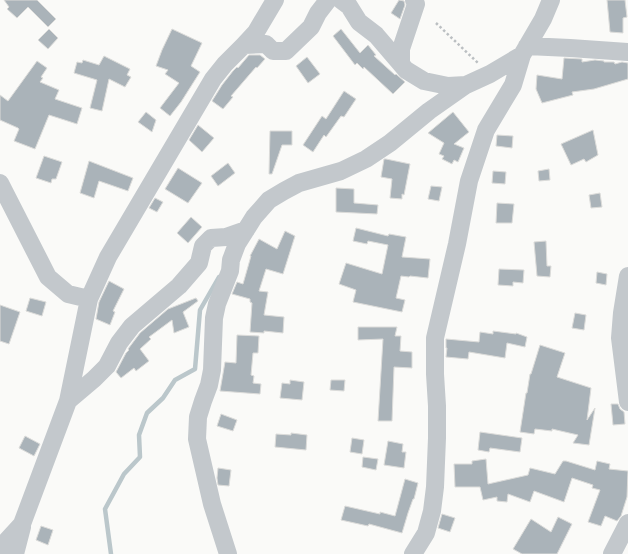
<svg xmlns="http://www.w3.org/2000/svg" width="628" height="554" font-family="'Exo 2',sans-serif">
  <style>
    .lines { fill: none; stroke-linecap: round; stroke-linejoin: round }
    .stream { stroke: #bbc7cb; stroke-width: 4.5 }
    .building { fill: #aab3b9; stroke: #dcdcda }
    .path { stroke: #bbbfc2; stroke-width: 2.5; stroke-dasharray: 2.5 2.5; stroke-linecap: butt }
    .minor { stroke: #c3c8cc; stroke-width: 18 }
  </style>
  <rect width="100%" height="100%" fill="#fafaf8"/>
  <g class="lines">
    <path class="stream" d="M111 554 105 509 124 474 140 457 139 435 147 413 163 398 175 380 195 369 200 310 219 277"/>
  </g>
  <path class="building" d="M4 0H37L56 19 48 27 28 7 17 18 7 9 9 7Z
    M399 0 404 1 405 5 400 19 391 13Z
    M607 0H625L627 17 623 18V33L610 32Z
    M49 29 58 38 48 49 38 40Z
    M172 29 202 43 191 66 200 72 181 102 170 116 160 108 179 83 165 74 168 70 156 66 162 50Z
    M341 29 360 53 368 45 376 55 374 56 395 75 396 74 405 82 393 94 364 67 363 69 357 63 355 65 333 36Z
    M249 55H260L265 59 257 68 256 67 231 96 233 97 223 109 212 101 222 85 233 71 237 67 238 68Z
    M104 56 130 69 127 75 131 77 125 87 109 79 102 111 90 108 97 80 74 73 77 62 82 63 83 60 99 65Z
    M307 57 320 74 308 83 296 66Z
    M564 58 582 59V62L595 60 604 61V62H614L615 64 622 62 628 63V79L594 89 572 92 573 95 542 103 536 89 537 75 562 79Z
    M37 61 47 68 41 77 43 78 40 82 59 90 55 99 82 108 77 124 49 115 35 149 14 141 19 129 18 128 0 120V95L8 101Z
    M344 91 356 99 344 117 341 116 326 137 324 135 313 152 303 145 322 116 326 119Z
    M146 112 156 120 152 132 138 122Z
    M453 112 469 132 454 144 464 148 458 162 454 160 452 164 442 159 444 156 439 154 444 143 428 133Z
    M198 125 214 138 202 152 189 140Z
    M593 130 598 155 586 162 584 159 571 165 561 144Z
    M270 131H292V145H282L272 174H269Z
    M497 135 513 136 512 148 496 146Z
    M44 156 62 162 56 179H52L51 183 36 178Z
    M384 159H386L410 164 404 195 402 194V199L390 198 392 179 381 177Z
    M89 161 133 178 128 191 99 181 94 198 80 193Z
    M228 163 235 173 218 186 211 176Z
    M178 168 202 183 188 203 165 189Z
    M549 169 550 180 539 181 538 171Z
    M493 171 506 172 505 184 492 183Z
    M431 186 442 187 439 201 428 199Z
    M336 188 354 189V203L378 205 377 214 336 212Z
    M600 193 602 207 591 208 589 195Z
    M155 198 163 202 157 212 149 208Z
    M497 203 514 204 512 223H496Z
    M191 217 202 227 188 243 177 233Z
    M356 228 388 236 389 234 406 237 402 257 430 259 428 278 410 276 409 277 401 276 396 298 405 300 402 312 353 302 356 290 339 284 346 263 382 274 388 245 368 241 367 244 353 241Z
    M285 231 295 236 283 274 266 269 259 291 268 292 264 315 284 317 283 333 264 331V333L250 332 252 303 250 302V299L232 294 237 282 243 284 251 256H250L259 239 277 249Z
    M546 241 547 266H551L550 277 537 276 534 242Z
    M499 269 524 270 523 283 513 282V286L498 285Z
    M597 272 607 274 606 285 596 283Z
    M109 281 124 289 113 311 115 312 110 325 96 319 99 302Z
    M30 298 46 302 42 316 26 311Z
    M196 298 198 301 183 312 189 327 174 333 172 320 149 337 151 339 140 349 149 361 136 371 134 368 121 378 116 372 126 353 129 350 128 349 140 333 168 309Z
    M0 305 20 312 9 344 0 341Z
    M575 313 586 315 584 330 572 328Z
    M358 327H397L395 336H401L400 351 412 352V368L394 367 392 421H378L383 339 358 340Z
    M493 331 516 334V333L527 337 525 347 507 343 505 358 469 352 468 359 446 357 447 348H446V339L479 342 480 332 493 334Z
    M237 335 259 336 258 353H253L251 375 254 376 253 383 261 384 260 394 220 391 225 362 236 363Z
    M540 345 565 353 557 377 591 388 587 420 595 408 589 445 573 443 578 435 552 429V431L535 429 534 434 520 432 526 393H527L530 374H531Z
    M290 380 304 382 302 400 280 398 282 383 290 384Z
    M331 380H345L344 391 330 390Z
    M611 404H618L620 409 624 412 625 424 613 425Z
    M221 414 237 420 233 431 217 426Z
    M480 432 522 438 520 452 490 448 489 452 478 450Z
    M291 433 307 435 306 450 275 447 276 434 291 435Z
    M25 436 40 444 34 456 19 448Z
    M352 438 364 440 362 454 350 452Z
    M388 441 403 444 402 452H406L404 468 384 465Z
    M363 457 378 459 376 470 362 467Z
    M486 459 488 484 528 475 530 468 555 474 563 461H566L595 470 597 461 610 464 609 469 628 471 627 497 621 516 617 521 605 516 601 526 588 522 600 490 592 488 593 485 572 478 564 502 534 491 530 502 508 494 507 502 497 501V497L483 500 480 487H455L454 464H472V461Z
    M218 468 231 470 229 486 218 485 217 478Z
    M405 479 418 483 414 499H413L408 513 402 533 369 524 368 526 341 520 345 506 380 514V512L395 516Z
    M442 514 455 518 450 532 438 528Z
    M558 517 572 524 557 554H522L513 549 531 519 551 532Z
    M41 526 53 530 48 545 36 540Z"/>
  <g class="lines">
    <path class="path" d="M436 23 478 63"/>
    <path class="minor" d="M341 0 349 6 359 22 376 35 406 70 424 81 448 86 466 85
      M244 45 256 32 275 0
      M527 46 570 48 628 52
      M401 64V49L416 4 414 0
      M0 183 48 277 68 294 89 299
      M628 276 622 313 620 338 628 402
      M68 401 94 379 107 366 119 343 132 326 179 286 199 263 203 246 211 238 226 237 246 230
      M0 548 22 524 68 401 89 299 108 257 213 79 225 64 244 45 266 44 273 51H286L311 27 318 13 328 0
      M15 554 22 527
      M228 554 212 504 197 439 198 417 203 401 209 385 212 370 214 318 217 304 230 271 231 260 237 244 254 217 269 200 284 191 299 183 341 171 366 159 390 143 429 111 466 85 490 74 522 55 543 19 551 0
      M413 554 426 533 432 511 435 487 437 438V406L435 374V338L457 244 469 181 486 130 513 85 522 55
      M612 554 628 523"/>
  </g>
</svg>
